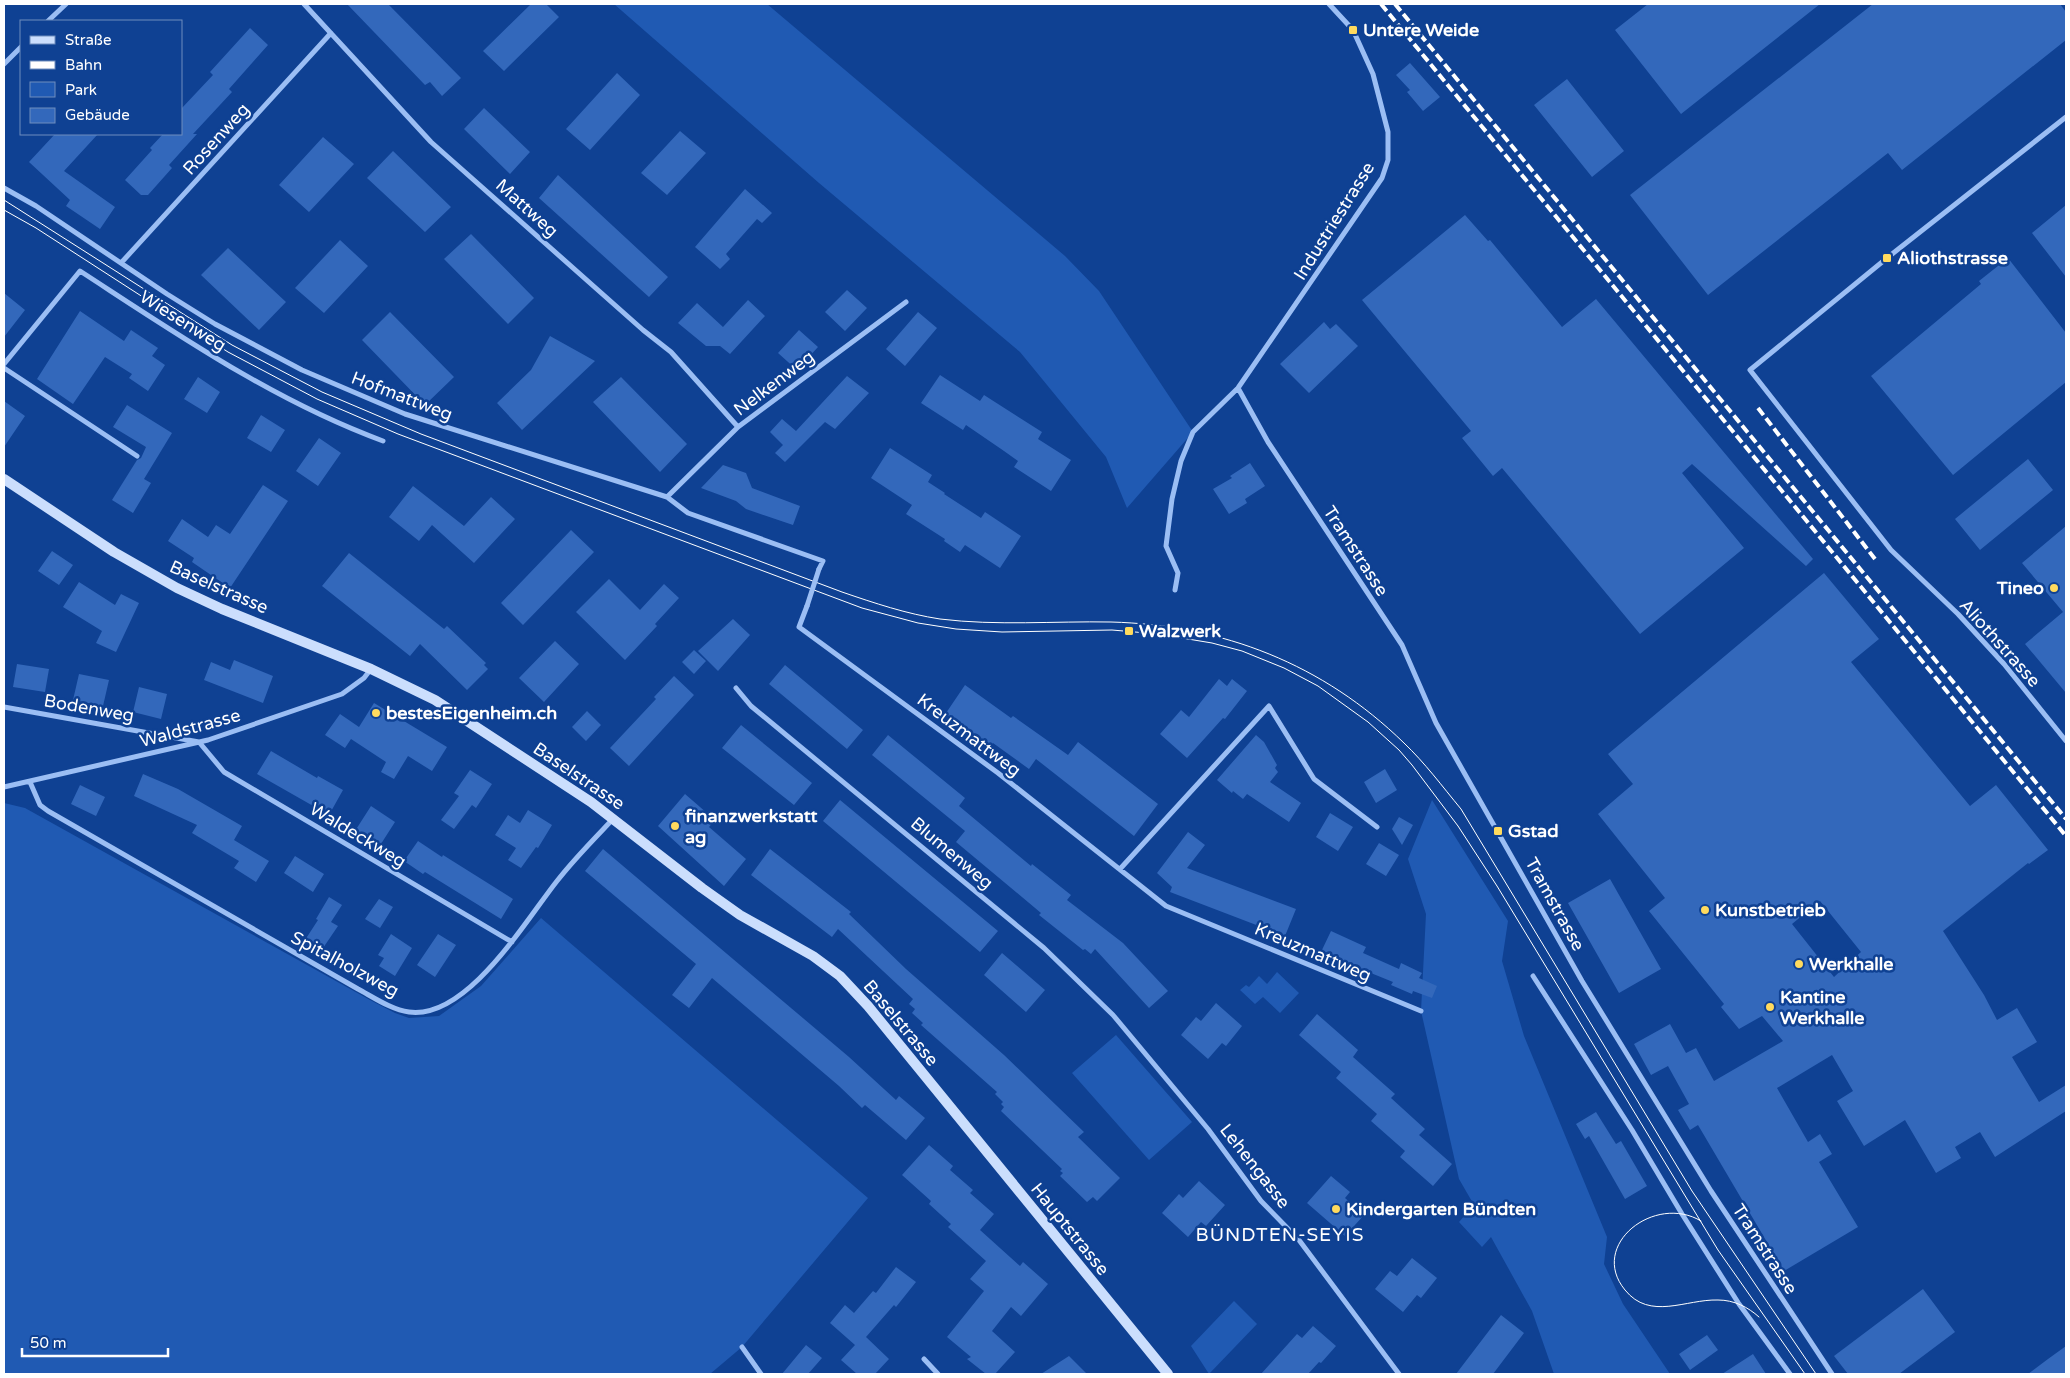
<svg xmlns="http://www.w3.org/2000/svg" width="2070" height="1378" font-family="'Varela Round',sans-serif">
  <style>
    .green { fill: #205ab3 }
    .building { fill: #3368bb; fill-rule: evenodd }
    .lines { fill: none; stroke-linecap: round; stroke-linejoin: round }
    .street { stroke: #9bbef4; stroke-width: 5 }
    .secondary { stroke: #cbdefd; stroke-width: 10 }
    .tram { stroke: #fff; stroke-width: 1 }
    .rail { stroke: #fff; stroke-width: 4; stroke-dasharray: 9 4; stroke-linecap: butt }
    .street-bridge { stroke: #9bbef4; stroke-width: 5 }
    .poi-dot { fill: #ffda5e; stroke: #0f4193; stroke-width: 2 }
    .labels { text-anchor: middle; stroke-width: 5; stroke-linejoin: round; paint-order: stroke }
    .poi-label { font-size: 18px; font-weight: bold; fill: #fff; stroke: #0f4193; text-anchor: start }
    .street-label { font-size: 18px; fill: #fff; stroke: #0f4193 }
    .neighbourhood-label { font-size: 19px; letter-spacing: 1px; fill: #fff; stroke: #0f4193 }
  </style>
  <rect width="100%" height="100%" fill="#0f4193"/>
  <path class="green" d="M614 4H767L1065 256 1099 291 1193 432 1127 508 1106 457 1020 352 819 183Z
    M1432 800 1508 921 1502 961 1524 1036 1607 1237 1604 1264 1623 1304 1670 1374H1554L1532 1311 1491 1237 1482 1247 1459 1222 1474 1205 1459 1179 1421 1011 1426 914 1408 859Z
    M4 803 25 808 370 1000 395 1013 409 1018 439 1016 481 986 541 918 868 1198 742 1347 710 1374H4Z
    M1277 972 1299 993 1280 1013 1263 997 1255 1004 1240 990 1246 985 1249 987 1259 976 1267 984Z
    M1116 1035 1192 1122 1149 1160 1072 1073Z
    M1234 1301 1257 1324 1209 1374 1191 1346Z"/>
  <path class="building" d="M347 4H388L461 78 442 96 430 82 425 85Z
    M531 4H546L559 17 504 71 483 51Z
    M1648 4H1820L1681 114 1615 30Z
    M1873 4H2060L2066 12V40L1902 170 1888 153 1708 295 1630 195Z
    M250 28 268 45 229 89 232 92 193 134H197L169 165 172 168 148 195H141L125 180 152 150 150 148 163 134H181V109L213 75 210 72Z
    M1410 63 1440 97 1423 111 1407 92 1410 90 1396 75Z
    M617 73 640 95 590 150 566 129Z
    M1567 79 1624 151 1592 177 1534 105Z
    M484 108 530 152 510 174 464 129Z
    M680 131 706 153 667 195 641 173Z
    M55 134H98L64 171 115 207 100 229 66 206 70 200 29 162Z
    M323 137 354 164 309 212 279 185Z
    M393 151 451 207 425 232 367 178Z
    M558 175 668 277 649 297 539 198Z
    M745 189 772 213 762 223 757 219 726 254 730 259 720 269 695 247Z
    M2066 205V277L2032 233Z
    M1465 215 1488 241 1490 240 1562 327 1596 299 1813 559 1806 566 1692 464 1682 473 1744 548 1640 634 1502 468 1493 476 1462 438 1471 431 1362 300Z
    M471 234 534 298 508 324 444 259Z
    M340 240 368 266 324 313 295 288Z
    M228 248 286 302 259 330 201 275Z
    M2008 258 2066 333V382L1953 475 1871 376 1981 284 1979 281Z
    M847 290 867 308 845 331 825 312Z
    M4 293 25 310 4 337Z
    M748 300 765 316 730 354 720 346H706L678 323 697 303 723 327Z
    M80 311 124 341 131 330 158 348 152 356 165 365 148 391 129 378 132 374 105 357 73 404 37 379Z
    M390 312 454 377 425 405 362 340Z
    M918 312 937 328 905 366 886 349Z
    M1324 322 1330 329 1336 324 1358 346 1309 393 1280 364Z
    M799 330 818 347 797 370 778 353Z
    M550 336 595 361 522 430 497 403 531 370Z
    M940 375 980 401 984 395 1042 432 1038 439 1071 460 1051 491 1014 467 1018 461 1004 451 966 425 963 430 921 403Z
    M847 376 869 393 835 429 825 422 785 462 775 453 783 445 770 432 782 419 796 431Z
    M198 377 220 392 207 413 184 399Z
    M621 377 687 444 660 472 593 402Z
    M4 401 25 416 4 447Z
    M127 405 172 433 144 479 151 483 133 513 112 500 137 460 141 458 146 447 113 427Z
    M261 415 285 430 271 452 247 438Z
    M319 438 341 453 318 486 296 471Z
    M890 448 932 475 928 482 945 493 944 494 981 518 985 512 1021 536 1000 568 965 545 960 552 944 541 945 539 906 514 912 505 871 478Z
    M2028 459 2053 490 1980 550 1955 519Z
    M1250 463 1265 486 1245 499 1247 503 1229 514 1213 489 1232 478 1230 476Z
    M723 465 746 473 752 488 800 506 793 525 746 509 736 501 701 488Z
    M263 485 288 501 230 588 192 562 194 558 168 541 182 519 208 537 216 525 230 534Z
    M413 486 464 526 491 497 515 519 474 563 432 525 419 541 389 517Z
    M2066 526V693L2025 644 2063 612 2022 563Z
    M571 530 594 552 523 625 501 603Z
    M52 551 73 565 59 585 38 571Z
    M349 553 444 629 447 626 486 663 484 665 488 669 467 690 420 644 410 656 322 586Z
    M1824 573 1879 639 1851 662 1970 806 1996 785 2048 850 2029 864 2028 863 1943 931 1984 995 1997 1020 2017 1008 2037 1042 2012 1057 2039 1102 2066 1085V1111L1995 1157 1980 1132 1955 1147 1961 1158 1936 1173 1905 1120 1864 1146 1837 1101 1853 1091 1832 1055 1777 1088 1808 1142 1820 1134 1832 1154 1819 1162 1858 1227 1784 1271 1698 1125 1690 1130 1678 1110 1689 1104 1668 1066 1651 1075 1634 1044 1670 1024 1686 1053 1696 1048 1714 1081 1783 1041 1762 1016 1739 1029 1721 1007 1724 1004 1649 911 1665 898 1598 814 1633 784 1608 754ZM1820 901 1861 952 1834 977 1792 924Z
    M609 579 640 610 664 584 679 598 655 624 657 626 625 660 576 612Z
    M79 582 115 605 121 594 139 603 116 652 96 643 102 631 63 607Z
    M733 619 750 635 718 671 698 651Z
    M555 641 579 664 544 702 519 678Z
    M694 650 706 661 694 674 682 662Z
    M234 660 273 676 263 703 204 680 211 662 230 670Z
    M17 664 49 669 45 692 13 687Z
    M785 665 863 730 847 749 769 684Z
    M79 674 109 680 103 706 73 700Z
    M674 676 694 695 629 766 610 748 656 699 654 697Z
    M1219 679 1227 686 1232 679 1247 691 1225 719 1223 718 1187 758 1160 734 1181 710 1189 717Z
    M965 685 1011 718 1013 716 1068 755 1078 742 1158 804 1134 836 1036 759 1029 769 993 743 989 748 944 716Z
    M139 687 167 694 161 719 133 712Z
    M374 703 447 747 432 771 408 756 394 779 381 772 386 762 351 739 345 748 325 735 340 714 359 727Z
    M587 711 601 725 586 741 572 727Z
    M741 725 812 783 794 805 722 748Z
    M888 735 965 798 959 806 1031 866 1032 864 1071 895 1067 900 1123 943 1168 991 1149 1008 1095 949 1091 954 1085 949 1083 950 1039 915 1041 913 956 842 965 831 872 755Z
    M1256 735 1264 742 1277 765 1275 768 1278 772 1270 782 1301 803 1289 822 1247 794 1243 799 1233 791 1232 793 1217 780Z
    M271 751 317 778 318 776 343 790 329 815 257 774Z
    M1385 769 1397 790 1376 803 1364 782Z
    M470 770 492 784 476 808 472 805 454 829 441 820 459 796 454 793Z
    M143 774 178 789 242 826 234 840 269 861 256 882 234 868 239 861 192 833 197 825 134 796Z
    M80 785 105 797 96 816 71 804Z
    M685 794 715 820 709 827 746 859 724 886 658 826Z
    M840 800 998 931 980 952 823 821Z
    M371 806 395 822 379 847 355 831Z
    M528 810 552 825 538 848 536 847 521 868 508 860 516 848 495 835 508 815 520 823Z
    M1330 813 1353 827 1338 851 1316 837Z
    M1399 817 1413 825 1402 845 1392 829Z
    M1188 832 1205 845 1187 868 1296 909 1285 936 1170 892 1172 887 1157 873Z
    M418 841 442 857 443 855 513 899 501 919 425 872 423 874 404 861Z
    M1379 843 1399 855 1386 876 1366 864Z
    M603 849 849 1057 896 1100 899 1096 925 1118 906 1140 865 1105 862 1108 839 1086 712 978 689 1008 672 995 696 964 585 871Z
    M770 849 851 912 849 914 906 969 1004 1055 1084 1132 1078 1137 1120 1178 1097 1201 1093 1197 1087 1202 1060 1176 1063 1173 1060 1171 1062 1169 1001 1111 1004 1107 1001 1104 1003 1102 995 1094 997 1092 921 1025 923 1023 912 1013 915 1009 909 1004 913 999 838 929 832 937 751 875Z
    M295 856 324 874 313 892 284 873Z
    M1610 879 1661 969 1619 993 1568 903Z
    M329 897 342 905 331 922 338 926 321 951 305 940 318 920 316 919Z
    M379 899 393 907 380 928 365 919Z
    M1331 931 1366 947 1363 953 1399 969 1401 963 1422 973 1419 978 1437 986 1432 998 1413 991 1412 994 1391 985 1393 982 1356 967V968L1321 952Z
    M391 934 412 948 395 976 379 966 384 958 378 955Z
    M438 934 456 945 435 977 417 965Z
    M1002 953 1045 990 1026 1012 984 975Z
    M1216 1003 1242 1026 1226 1046 1222 1043 1208 1059 1181 1035 1196 1017 1201 1021Z
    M1317 1014 1358 1050 1353 1057 1395 1094 1391 1098 1425 1129 1419 1135 1452 1164 1433 1186 1400 1157 1405 1151 1371 1121 1377 1114 1336 1078 1341 1072 1299 1035Z
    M1596 1112 1616 1144 1621 1141 1647 1186 1625 1199 1589 1136 1585 1139 1576 1124Z
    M929 1145 953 1166 950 1170 973 1190 970 1193 994 1214 980 1230 1020 1266 1023 1262 1048 1284 1021 1316 1011 1307 992 1331 1015 1352 995 1374H986L967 1359 971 1357 947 1337 984 1291 970 1279 986 1261 948 1227 951 1224 929 1204 931 1201 902 1175Z
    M1331 1176 1350 1192 1345 1198 1364 1215 1345 1236 1307 1203Z
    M1199 1181 1225 1205 1206 1226 1201 1222 1188 1237 1162 1213 1179 1194 1183 1198Z
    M1412 1258 1437 1278 1421 1298 1417 1295 1403 1312 1375 1289 1390 1271 1397 1276Z
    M896 1267 916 1282 896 1307 894 1305 866 1337 889 1359 875 1374H857L841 1360 855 1345 830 1323 845 1305 854 1313 873 1291 876 1293Z
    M1923 1289 1955 1332 1899 1374H1848L1834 1356Z
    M1501 1315 1524 1333 1493 1374H1456Z
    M1313 1326 1336 1346 1321 1363 1319 1362 1308 1374H1261L1297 1334 1302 1338Z
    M1707 1335 1718 1350 1690 1370 1679 1354Z
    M806 1345 822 1358 808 1374H782Z
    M2066 1346V1374H2028L2048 1359Z
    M1753 1354 1766 1374H1722Z
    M1069 1356 1087 1374H1041Z"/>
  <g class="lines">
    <path class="street" d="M304 4 431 142 643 330 671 352 738 427
      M48 21 66 4
      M4 64 21 47
      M2066 117 1887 258 1750 370 1891 550 1958 614 2004 664 2066 741
      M4 188 36 206 167 294 215 324 302 370 405 414 667 497 688 513 823 561 819 569
      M121 263 331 33
      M4 364 80 271C177 334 274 401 383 441
      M4 368 137 456
      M1238 388 1268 442 1402 645 1436 723 1582 981 1711 1191 1832 1374
      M667 497 738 427 906 302
      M1175 590 1178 573 1166 546 1172 499 1181 461 1193 432 1238 388 1382 178 1388 160V132L1373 74 1353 30 1329 4
      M807 606 799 627 998 773 1166 906 1421 1011
      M736 688 751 706 1044 948 1113 1015 1208 1129 1261 1201 1299 1240 1399 1374
      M4 707 199 742 224 772 512 942
      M30 782 40 805 48 811 358 989C373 997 392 1010 409 1012 467 1020 526 920 557 881 574 859 594 839 613 819
      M4 787 208 740 342 694 364 678 371 669
      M1120 869 1269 706 1314 779 1377 827
      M1533 976 1632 1130 1682 1214 1739 1304 1790 1374
      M742 1347 761 1374
      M924 1359 938 1374"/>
    <path class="secondary" d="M4 479 114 552 177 588 222 609 371 669 435 700 591 802 702 888 740 915 813 956 840 976 868 1006 1168 1374"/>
    <path class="tram" d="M4 200 232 345 322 392 421 434 842 592C874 603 907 614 940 619 997 626 1054 621 1111 622 1223 625 1323 664 1404 743 1425 763 1442 786 1461 809L1692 1191 1816 1374
      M4 210 36 228 228 352 317 399 398 434 862 608 918 623 956 629 1002 632 1112 630 1158 634 1212 643 1242 651 1284 668 1318 686 1368 722 1399 750 1412 765 1458 826 1497 886 1718 1250 1805 1374
      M1701 1221C1655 1193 1588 1245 1625 1290 1650 1321 1686 1299 1718 1300 1734 1300 1748 1307 1759 1317"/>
    <path class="rail" d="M1381 4 2066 836
      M1395 4 2066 819
      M1758 408 1875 559"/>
    <path class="street-bridge" d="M807 606 819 569"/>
  </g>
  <g class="poi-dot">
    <rect x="1348" y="25" width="10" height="10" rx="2.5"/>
    <rect x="1882" y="253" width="10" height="10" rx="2.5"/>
    <circle cx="2054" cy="588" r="5"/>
    <rect x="1124" y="626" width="10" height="10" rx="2.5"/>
    <circle cx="376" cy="713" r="5"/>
    <circle cx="675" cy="826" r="5"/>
    <rect x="1493" y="826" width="10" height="10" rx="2.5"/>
    <circle cx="1705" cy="910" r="5"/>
    <circle cx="1799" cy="964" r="5"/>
    <circle cx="1770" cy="1007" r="5"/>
    <circle cx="1336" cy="1209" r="5"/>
  </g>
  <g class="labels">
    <g class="poi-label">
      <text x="1363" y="36">Untere Weide</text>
      <text x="1897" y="264">Aliothstrasse</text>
      <text x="2044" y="594" text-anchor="end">Tineo</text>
      <text x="1139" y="637">Walzwerk</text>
      <text x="386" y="719">bestesEigenheim.ch</text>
      <text x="685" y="822">finanzwerkstatt<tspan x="685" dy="21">ag</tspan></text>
      <text x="1508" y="837">Gstad</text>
      <text x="1715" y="916">Kunstbetrieb</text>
      <text x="1809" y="970">Werkhalle</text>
      <text x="1780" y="1003">Kantine<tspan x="1780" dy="21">Werkhalle</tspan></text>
      <text x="1346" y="1215">Kindergarten Bündten</text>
    </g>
    <g class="street-label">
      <text transform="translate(216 139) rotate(-48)" y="6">Rosenweg</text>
      <text transform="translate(527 208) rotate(42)" y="6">Mattweg</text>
      <text transform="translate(1334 221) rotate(-58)" y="6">Industriestrasse</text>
      <text transform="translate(183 321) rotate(32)" y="6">Wiesenweg</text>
      <text transform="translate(774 383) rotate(-37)" y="6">Nelkenweg</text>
      <text transform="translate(402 396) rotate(21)" y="6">Hofmattweg</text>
      <text transform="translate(1356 551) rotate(57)" y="6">Tramstrasse</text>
      <text transform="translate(219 587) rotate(24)" y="6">Baselstrasse</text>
      <text transform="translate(2000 643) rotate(48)" y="6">Aliothstrasse</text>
      <text transform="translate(89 708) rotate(10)" y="6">Bodenweg</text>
      <text transform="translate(190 728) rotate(-15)" y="6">Waldstrasse</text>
      <text transform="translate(969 735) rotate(37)" y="6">Kreuzmattweg</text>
      <text transform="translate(579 776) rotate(34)" y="6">Baselstrasse</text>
      <text transform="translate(358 835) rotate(31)" y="6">Waldeckweg</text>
      <text transform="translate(952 853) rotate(40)" y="6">Blumenweg</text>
      <text transform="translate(1555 904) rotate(61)" y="6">Tramstrasse</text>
      <text transform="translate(1313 952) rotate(23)" y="6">Kreuzmattweg</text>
      <text transform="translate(345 964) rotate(28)" y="6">Spitalholzweg</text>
      <text transform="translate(901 1023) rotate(50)" y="6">Baselstrasse</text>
      <text transform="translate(1255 1166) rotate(52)" y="6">Lehengasse</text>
      <text transform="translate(1070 1229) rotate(51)" y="6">Hauptstrasse</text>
      <text transform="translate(1765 1249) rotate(57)" y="6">Tramstrasse</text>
    </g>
    <g class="neighbourhood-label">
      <text x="1280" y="1241">BÜNDTEN-SEYIS</text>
    </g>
  </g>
  <rect width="2070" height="1378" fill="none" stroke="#ffffff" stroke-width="10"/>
  <rect x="20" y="20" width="162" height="115" fill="#0f4193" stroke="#6f8dbe"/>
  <rect x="30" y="36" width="25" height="8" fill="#cbdefd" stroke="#6f8dbe"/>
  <text x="65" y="45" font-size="15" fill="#ffffff">Straße</text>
  <rect x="30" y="61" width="25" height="8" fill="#ffffff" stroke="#6f8dbe"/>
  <text x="65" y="70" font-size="15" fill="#ffffff">Bahn</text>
  <rect x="30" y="82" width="25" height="15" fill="#205ab3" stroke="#6f8dbe"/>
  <text x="65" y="95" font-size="15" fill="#ffffff">Park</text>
  <rect x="30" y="108" width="25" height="15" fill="#3368bb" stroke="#6f8dbe"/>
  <text x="65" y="120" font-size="15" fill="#ffffff">Gebäude</text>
  <path d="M22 1348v8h146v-8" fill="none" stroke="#ffffff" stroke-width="2.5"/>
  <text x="30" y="1348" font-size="15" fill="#ffffff" stroke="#0f4193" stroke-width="4" paint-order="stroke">50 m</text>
</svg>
